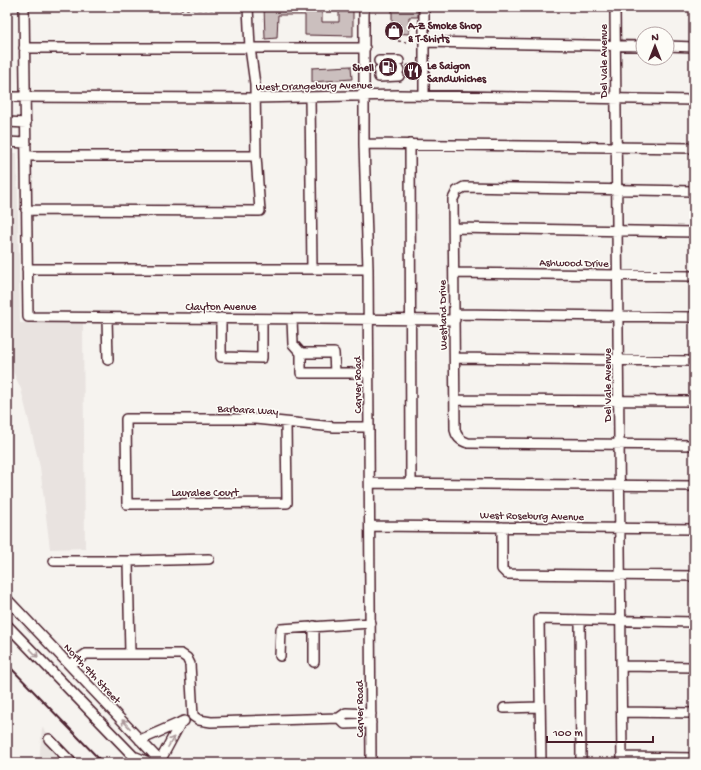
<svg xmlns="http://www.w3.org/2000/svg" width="701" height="770" font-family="'Gochi Hand',sans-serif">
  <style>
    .built { fill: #e9e3e0 }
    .building { fill: #cbbfbe; stroke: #4a1f2b }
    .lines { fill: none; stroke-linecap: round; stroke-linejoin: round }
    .minor-casing { stroke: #4a1f2b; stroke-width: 12 }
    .path { stroke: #4a1f2b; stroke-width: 1.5; stroke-dasharray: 3 3; stroke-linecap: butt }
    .minor { stroke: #fdfcf7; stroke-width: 9 }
    .rail { stroke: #4a1f2b; stroke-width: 2 }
    .oneway { stroke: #ac999b }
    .labels { text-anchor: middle; stroke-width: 3; stroke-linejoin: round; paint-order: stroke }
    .poi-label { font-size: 11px; font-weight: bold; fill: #4a1f2b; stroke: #fdfcf7; text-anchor: start }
    .street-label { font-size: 11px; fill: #4a1f2b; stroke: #fdfcf7 }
  </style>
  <rect width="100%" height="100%" fill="#f6f3ef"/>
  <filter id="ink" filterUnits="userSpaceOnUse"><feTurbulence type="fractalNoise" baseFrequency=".025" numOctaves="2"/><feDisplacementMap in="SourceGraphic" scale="8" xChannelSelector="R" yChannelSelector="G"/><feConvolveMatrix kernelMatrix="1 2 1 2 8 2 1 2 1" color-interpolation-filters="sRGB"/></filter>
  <g filter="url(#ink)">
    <path class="built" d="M7 153H17L20 323H83L85 548 50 549 40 467 21 389 7 359Z
      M42 727 75 763H39Z"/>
    <path class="building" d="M264 7H322V22H339V7H353V36L305 35V15H278L277 38 265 39Z
      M392 7H418V17H409V34L392 33Z
      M407 65H418V77H407Z
      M351 66 352 79 312 82V68Z"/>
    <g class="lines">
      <defs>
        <path id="minor" d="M24 7 28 317 455 320
          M364 7V144L368 269 371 763
          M424 7V96
          M615 7 622 763
          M424 42 643 46
          M667 46 694 47
          M24 48H365
          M379 61H399
          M399 70H379V77L399 76
          M7 97 255 98 399 95 694 100
          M310 98 312 269
          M7 122 26 123
          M7 142 26 143
          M364 144 694 148
          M410 144 411 483
          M26 156H256
          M694 191 464 187 457 191 453 199 455 429C456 437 461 441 468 443L694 445
          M26 210 260 211 256 156 255 84 250 48 248 7
          M454 228 694 232
          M27 269H368
          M454 273 694 276
          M455 314 694 317
          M107 318 108 360
          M221 318V357L262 358V319
          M292 319 293 344 301 353V373H369
          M301 353H334L335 373
          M455 358 694 361
          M455 400 694 401
          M286 423 287 503 127 504 126 419H255L334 427H369
          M370 483 694 486
          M370 526 694 529
          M502 527V569L507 574 694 576
          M54 561H128
          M7 599 162 763
          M580 621 581 763
          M7 625 140 763
          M314 626V662
          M130 654 128 561 209 559
          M280 656 281 629 371 623
          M70 665 86 654H181L187 658 190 664 193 716 199 720 211 722 339 718
          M621 666 694 667
          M504 708 540 707
          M622 712 694 713
          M371 714 346 713 339 718 345 724 371 723
          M49 739 72 763
          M140 740 184 721
          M136 757 148 762 160 761 181 722
          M622 757 694 758
          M541 763 539 619 694 622"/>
      </defs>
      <use href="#minor" class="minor-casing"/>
      <path class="path" d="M72 8 216 9
        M398 41 406 42"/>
      <use href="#minor" class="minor"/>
      <path class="rail" d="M7 664 103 763"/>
    </g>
    <defs><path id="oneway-shaft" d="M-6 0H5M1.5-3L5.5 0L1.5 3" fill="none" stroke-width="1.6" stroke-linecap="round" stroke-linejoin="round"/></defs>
    <g class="oneway">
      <use href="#oneway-shaft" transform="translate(34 653) rotate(46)"/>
      <use href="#oneway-shaft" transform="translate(126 724) rotate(-133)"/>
      <use href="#oneway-shaft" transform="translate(171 742) rotate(-60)"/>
    </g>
  </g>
  <defs>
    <symbol id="shop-disc" viewBox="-11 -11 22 22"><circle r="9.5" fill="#4a1f2b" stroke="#fdfcf7"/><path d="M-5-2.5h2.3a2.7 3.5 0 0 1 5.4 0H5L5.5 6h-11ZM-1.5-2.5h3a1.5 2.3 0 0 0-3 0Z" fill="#fff"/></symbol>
    <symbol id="fuel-disc" viewBox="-11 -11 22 22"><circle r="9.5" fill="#4a1f2b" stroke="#fdfcf7"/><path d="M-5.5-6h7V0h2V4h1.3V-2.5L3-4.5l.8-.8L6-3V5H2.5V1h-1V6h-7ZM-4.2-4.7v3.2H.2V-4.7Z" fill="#fff"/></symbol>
    <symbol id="restaurant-disc" viewBox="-11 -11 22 22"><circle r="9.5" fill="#4a1f2b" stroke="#fdfcf7"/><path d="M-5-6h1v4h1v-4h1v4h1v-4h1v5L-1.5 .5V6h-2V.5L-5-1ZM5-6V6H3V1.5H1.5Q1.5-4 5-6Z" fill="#fff"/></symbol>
  </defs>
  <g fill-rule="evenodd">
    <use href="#shop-disc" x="383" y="20" width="22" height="22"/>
    <use href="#fuel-disc" x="377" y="56" width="22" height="22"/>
    <use href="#restaurant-disc" x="402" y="60" width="22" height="22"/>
  </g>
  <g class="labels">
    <g class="poi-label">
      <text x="408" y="29">A-Z Smoke Shop<tspan x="408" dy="13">&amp; T-Shirts</tspan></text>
      <text x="427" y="69">Le Saigon<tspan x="427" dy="13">Sandwhiches</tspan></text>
      <text x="374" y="71" text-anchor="end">Shell</text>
    </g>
    <g class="street-label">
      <text transform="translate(603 61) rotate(-90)" y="4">Del Vale Avenue</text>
      <text transform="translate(314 85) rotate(-1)" y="4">West Orangeburg Avenue</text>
      <text transform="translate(574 262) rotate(1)" y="4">Ashwood Drive</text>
      <text x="221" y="310">Clayton Avenue</text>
      <text transform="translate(442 315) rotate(-91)" y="4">Westland Drive</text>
      <text transform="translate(357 385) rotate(-90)" y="4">Carver Road</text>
      <text transform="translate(607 385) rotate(-90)" y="4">Del Vale Avenue</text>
      <text transform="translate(248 409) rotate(3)" y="4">Barbara Way</text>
      <text x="205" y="496">Lauralee Court</text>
      <text transform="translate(532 515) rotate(1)" y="4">West Roseburg Avenue</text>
      <text transform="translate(93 673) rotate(47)" y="4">North 9th Street</text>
      <text transform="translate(359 709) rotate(-90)" y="4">Carver Road</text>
    </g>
  </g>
  <rect width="701" height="770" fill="none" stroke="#fdfcf7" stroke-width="24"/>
  <rect x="12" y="12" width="677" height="746" fill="none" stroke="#4a1f2b" stroke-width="1.5" filter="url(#ink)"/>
  <g transform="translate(655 46)"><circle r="19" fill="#fdfcf7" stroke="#b5a4a5"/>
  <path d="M0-3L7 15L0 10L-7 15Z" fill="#4a1f2b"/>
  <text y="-6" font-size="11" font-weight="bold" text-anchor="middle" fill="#4a1f2b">N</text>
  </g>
  <path d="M547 736v6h106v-6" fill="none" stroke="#4a1f2b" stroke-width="2"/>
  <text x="553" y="736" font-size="12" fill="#4a1f2b" stroke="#fdfcf7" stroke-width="3" paint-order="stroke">100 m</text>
</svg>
